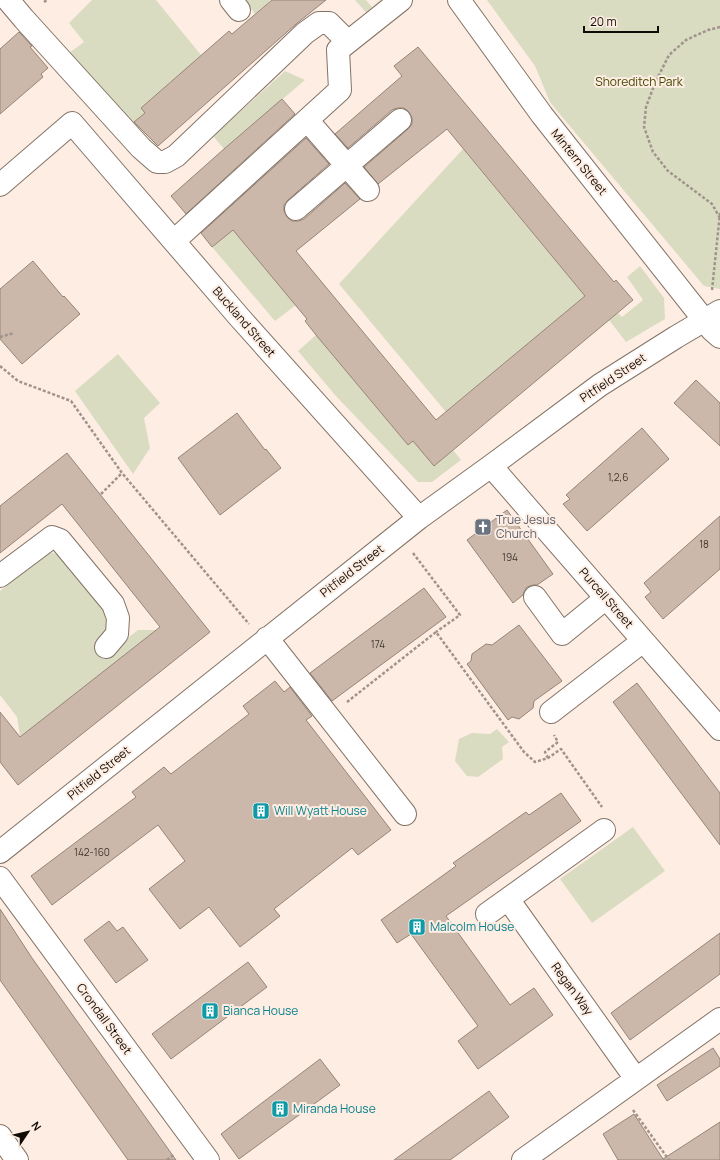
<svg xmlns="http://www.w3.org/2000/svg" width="720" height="1160" font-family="Manrope,sans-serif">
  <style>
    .green { fill: #dadcc2 }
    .building { fill: #cbb8aa; stroke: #968577 }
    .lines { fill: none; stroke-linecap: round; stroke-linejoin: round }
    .minor-casing { stroke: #847366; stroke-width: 24 }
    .path { stroke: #9f938b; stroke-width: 2.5; stroke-dasharray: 3 2; stroke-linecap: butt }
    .minor { stroke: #fff; stroke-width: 22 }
    .labels { text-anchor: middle; stroke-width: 4; stroke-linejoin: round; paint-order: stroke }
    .number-label { font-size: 10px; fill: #40362f }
    .park-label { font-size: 12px; fill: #464801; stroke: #fdede2 }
    .street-label { font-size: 12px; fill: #110b06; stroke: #fdede2 }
    .worship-label { font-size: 12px; fill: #5b616d; stroke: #fdede2; text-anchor: start }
    .culture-label { font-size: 12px; fill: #0d838f; stroke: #fdede2; text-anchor: start }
  </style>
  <rect width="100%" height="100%" fill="#fdede2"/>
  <path class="green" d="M92 0H156L201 55 194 61 198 66 176 77 141 108 145 113 132 124 69 53 84 42 69 23Z
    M245 0H269L270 1 255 14Z
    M355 0H366L372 7 380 0H396L372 19Z
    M487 0H720V289L704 286 558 112 550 102 535 66Z
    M285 71 305 80 224 149 213 136Z
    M463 149 585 296 446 412 339 284Z
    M274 194 297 223 269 219 243 242 296 305 275 321 212 247Z
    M640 266 664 298 665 319 626 342 609 320 618 313 622 317 643 300 627 277Z
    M316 335 408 445 413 441 453 450 461 460 432 482H418L335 395 298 351Z
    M118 354 160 403 144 418 150 448 133 474 75 391Z
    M49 552 61 555 110 617 107 654 138 630H156L20 737 17 717 0 695V591Z
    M497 729 509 742 502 747 503 759 478 777 467 776 455 761 459 739 472 733 490 734Z
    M633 827 665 871 592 923 560 879Z"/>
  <path class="building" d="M272 0H326L296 24 158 146 134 122 145 113 141 108 229 31 232 34Z
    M19 32 32 46 30 47 48 68 41 74 43 77 0 114V49Z
    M418 47 614 282 616 280 633 300 434 466 413 441 408 445 316 335 305 321 307 319 233 230 212 247 201 233 306 138 329 164 288 200 284 205V211L287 217 292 221H299L304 219 345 183 360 199 296 251 436 420 585 296 447 129 378 184 364 167 408 129 412 124V118L409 112 404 108H397L392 110 348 148 335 134 402 76 394 66Z
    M282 99 295 114 186 214 171 196 224 149Z
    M33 261 63 297 64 296 80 314 22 364 0 339V289Z
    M696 380 720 403V446L674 403Z
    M237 413 265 450 266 449 281 468 220 515 178 458Z
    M642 428 669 459 587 531 563 504 570 499 566 495Z
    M67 453 210 632 18 785 0 762V712L20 737 160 627 62 504 0 553V506Z
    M507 510 553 574 537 585H533L527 587 524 592 523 595 513 603 467 540Z
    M720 516V569L663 619 645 597 651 592 644 583Z
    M424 588 446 617 332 701 310 673Z
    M519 625 562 681 534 701 533 708 519 719 512 717 508 720 467 664 471 661 472 654 486 644 492 645Z
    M275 681 284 692 290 687 312 716 306 720 391 830 358 855 352 848 274 909 280 916 240 947 209 907 180 929 149 889 185 861 158 825 52 905 31 876 136 797 132 792 164 767 171 774 249 714 243 706Z
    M637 683 720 793V845L613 702Z
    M561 793 581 821 446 916 510 1005 534 988 553 1015 478 1069 458 1041 478 1026 411 934 397 943 381 920 456 866 453 863 526 812 529 815Z
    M0 909 32 958 176 1160H128L0 980Z
    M109 921 117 931 123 927 148 960 116 983 84 940Z
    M720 933V974L630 1040 611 1013Z
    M248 962 267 987 171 1059 152 1034Z
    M713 1048 720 1059V1066L667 1101 657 1085Z
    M320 1059 340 1085 239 1159 221 1134Z
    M489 1091 509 1117 450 1160H394Z
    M634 1114 663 1159 720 1122V1160H618L603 1134Z"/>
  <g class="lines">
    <defs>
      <path id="minor" d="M8 0 24 19 141 148 157 162H165L176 156 305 33 319 23H329L348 42
        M231 0 239 10
        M459 0 542 115 712 330 720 337
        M307 120 368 190
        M0 185 72 123 240 318 419 518
        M296 209 400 120
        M174 241 340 90 338 50 401 0
        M491 466 720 729
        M0 576 52 537 60 540 113 604 118 618 117 634 106 647
        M535 597 562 634 606 598
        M267 638 405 814
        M551 712 643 641
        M0 852 419 518 491 466 600 385 676 337 720 311
        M0 878 208 1160
        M508 899 636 1079
        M487 914 604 830
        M0 1136 17 1160
        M523 1160 720 1019"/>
    </defs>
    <use href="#minor" class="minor-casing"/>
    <path class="path" d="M44 2 47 0
      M720 27 708 30 686 40 669 55 655 83 646 107 644 127 653 152 668 171 712 204 720 218
      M712 290 720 213
      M0 337 14 333
      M0 366 18 381 71 401 122 473 249 624
      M101 494 122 473
      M413 553 460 615 436 632
      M347 702 436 632 524 752 535 762 548 758 561 749 602 807
      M548 758 545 752 558 742 554 735
      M633 1110 669 1160
      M167 1160 175 1154"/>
    <use href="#minor" class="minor"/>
  </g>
  <defs>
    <symbol id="church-square" viewBox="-11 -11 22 22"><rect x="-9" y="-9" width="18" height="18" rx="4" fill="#6b7280" stroke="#fdede2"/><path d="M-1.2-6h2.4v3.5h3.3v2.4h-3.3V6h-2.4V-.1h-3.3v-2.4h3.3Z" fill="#fff"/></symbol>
    <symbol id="building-square" viewBox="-11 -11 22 22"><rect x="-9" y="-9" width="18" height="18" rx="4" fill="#0f9aa8" stroke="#fdede2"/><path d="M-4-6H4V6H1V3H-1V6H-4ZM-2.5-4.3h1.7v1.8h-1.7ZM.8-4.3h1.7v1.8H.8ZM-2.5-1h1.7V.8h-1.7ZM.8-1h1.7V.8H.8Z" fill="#fff"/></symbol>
  </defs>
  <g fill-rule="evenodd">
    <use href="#church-square" x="473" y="517" width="20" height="20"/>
    <use href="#building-square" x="251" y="801" width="20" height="20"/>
    <use href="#building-square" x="407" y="917" width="20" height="20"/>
    <use href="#building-square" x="200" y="1001" width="20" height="20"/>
    <use href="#building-square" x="270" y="1099" width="20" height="20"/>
  </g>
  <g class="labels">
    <g class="number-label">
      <text x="618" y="481">1,2,6</text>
      <text x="704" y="548">18</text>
      <text x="510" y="561">194</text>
      <text x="378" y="648">174</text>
      <text x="92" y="856">142-160</text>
    </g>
    <g class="park-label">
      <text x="639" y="86">Shoreditch Park</text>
    </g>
    <g class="street-label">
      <text transform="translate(579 162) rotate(51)" y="4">Mintern Street</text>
      <text transform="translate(244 322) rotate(49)" y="4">Buckland Street</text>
      <text transform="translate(613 378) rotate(-34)" y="4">Pitfield Street</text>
      <text transform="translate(352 571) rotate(-38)" y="4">Pitfield Street</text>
      <text transform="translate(606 598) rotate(49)" y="4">Purcell Street</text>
      <text transform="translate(99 773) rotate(-39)" y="4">Pitfield Street</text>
      <text transform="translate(572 989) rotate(54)" y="4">Regan Way</text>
      <text transform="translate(104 1019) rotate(54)" y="4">Crondall Street</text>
    </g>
    <g class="worship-label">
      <text x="496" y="524">True Jesus<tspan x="496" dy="14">Church</tspan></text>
    </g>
    <g class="culture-label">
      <text x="274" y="815">Will Wyatt House</text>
      <text x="430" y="931">Malcolm House</text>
      <text x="223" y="1015">Bianca House</text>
      <text x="293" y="1113">Miranda House</text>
    </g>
  </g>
  <g transform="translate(28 1132) rotate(55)" stroke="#fdede2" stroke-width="3" paint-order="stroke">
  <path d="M0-3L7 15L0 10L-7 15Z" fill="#110b06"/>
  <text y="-6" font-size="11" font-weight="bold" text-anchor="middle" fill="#110b06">N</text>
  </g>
  <path d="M584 26v6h74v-6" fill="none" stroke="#110b06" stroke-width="2"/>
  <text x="590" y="26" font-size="12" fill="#110b06" stroke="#fdede2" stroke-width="3" paint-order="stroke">20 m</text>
</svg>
